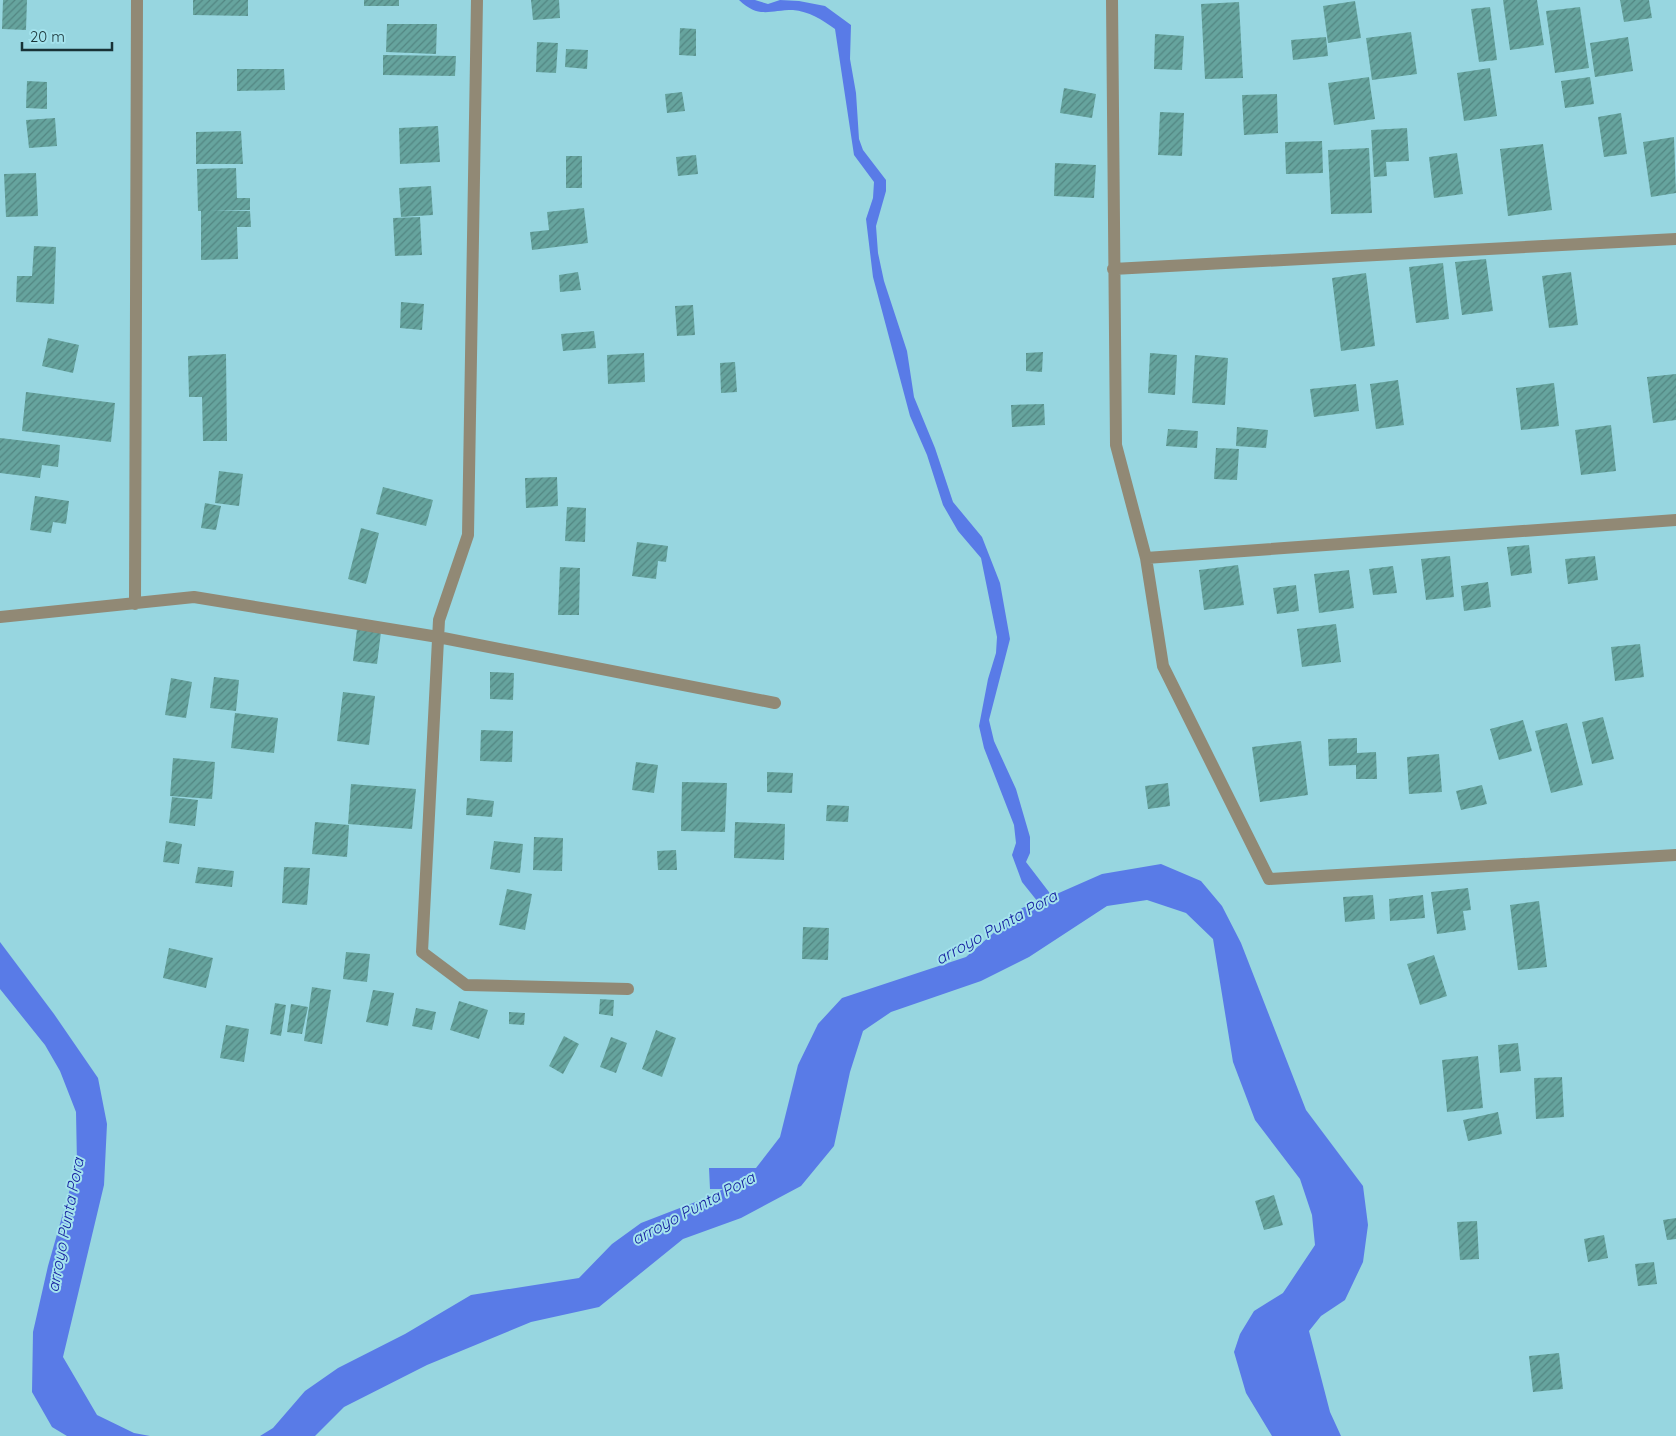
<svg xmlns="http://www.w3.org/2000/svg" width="1676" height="1436" font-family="Quicksand,sans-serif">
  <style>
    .water { fill: #597be7 }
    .building { fill: url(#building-hatch) }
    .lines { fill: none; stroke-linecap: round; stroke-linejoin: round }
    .minor { stroke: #918975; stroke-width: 12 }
    .labels { text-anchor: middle; stroke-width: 4; stroke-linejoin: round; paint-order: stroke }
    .water-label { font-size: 16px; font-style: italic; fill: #16209f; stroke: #a4e3ed }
  </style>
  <defs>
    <pattern id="building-hatch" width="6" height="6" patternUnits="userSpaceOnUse" patternTransform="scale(1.25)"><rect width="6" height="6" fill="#66a49e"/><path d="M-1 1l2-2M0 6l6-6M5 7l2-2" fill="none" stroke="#538682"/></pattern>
  </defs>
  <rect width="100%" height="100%" fill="#97d6e0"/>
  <path class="water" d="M739 0H755L768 4 780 0 799 1 825 6 851 25 850 59 856 93 859 139 863 150 886 180V191L876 226 878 253 884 281 907 351 914 397 935 448 953 502 982 537 1000 583 1010 639 989 720 994 741 1016 789 1030 837V853L1026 862 1052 896 1102 874 1161 864 1201 881 1222 906 1241 943 1306 1110 1363 1186 1368 1225 1363 1262 1345 1300 1321 1316 1309 1331 1330 1412 1341 1436H1272L1246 1393 1234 1352 1240 1334 1254 1311 1283 1293 1315 1245 1312 1215 1300 1179 1255 1120 1233 1062 1213 939 1186 913 1147 900 1107 906 1029 957 981 981 891 1012 863 1031 850 1072 834 1146 801 1186 741 1218 683 1239 599 1307 531 1322 427 1365 344 1407 315 1436H260L273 1428 305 1391 338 1368 405 1334 471 1295 579 1278 612 1244 641 1223 711 1196 723 1189H710L709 1168H756L780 1137 798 1065 818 1024 842 998 966 957 1022 908 1038 902 1022 882 1012 855 1016 843 1014 825 984 748 979 726 988 679 996 653 997 637 981 558 958 531 943 505 927 455 910 416 873 277 866 219 873 198 874 182 854 155 835 29C823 20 808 11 793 10 769 10 759 19 739 0Z
    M0 942 54 1014 98 1078 107 1124 104 1185 63 1357 97 1415 134 1433 150 1436H67L52 1427 32 1392 33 1332 48 1266 77 1164 76 1112 60 1071 45 1045 0 989Z"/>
  <path class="building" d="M3 0H27L26 30 2 29Z
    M193 0H248V16L193 15Z
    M364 0H399V6H364Z
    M531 0H559L560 18 533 20Z
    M1503 0H1537L1544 45 1510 50Z
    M1620 0H1649L1652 18 1624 22Z
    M1355 1 1361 38 1328 43 1323 6Z
    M1239 2 1243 78 1205 79 1201 4Z
    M1490 7 1497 60 1479 62 1471 9Z
    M1580 7 1589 68 1555 73 1546 11Z
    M387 24H437L436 54 386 52Z
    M680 28 696 29V56L679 55Z
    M1411 32 1417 74 1372 80 1366 38Z
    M1155 34 1184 36 1182 70 1154 69Z
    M1326 37 1328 56 1293 60 1291 40Z
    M1628 37 1633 71 1595 77 1590 43Z
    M537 42 558 43 556 73 536 72Z
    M566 49 588 50 587 69 565 67Z
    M383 55 456 56 455 76 383 75Z
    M1490 68 1497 116 1464 121 1457 73Z
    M237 69H284L285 90 237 91Z
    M1369 77 1375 119 1334 125 1328 83Z
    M1590 77 1594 104 1565 108 1561 81Z
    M27 81 47 82V109L26 108Z
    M1064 88 1096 94 1092 118 1060 113Z
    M682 92 685 111 667 113 665 94Z
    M1277 94 1278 133 1244 135 1242 95Z
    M1160 112 1184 113 1182 156 1158 155Z
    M1621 113 1627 154 1604 157 1598 117Z
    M55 118 57 146 29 148 26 120Z
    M438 126 440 162 400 164 399 128Z
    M1407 128 1409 161 1386 162 1387 176 1374 177 1371 130Z
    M241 131 243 164H196V132Z
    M1674 137 1676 193 1651 197 1643 142Z
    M1322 141 1323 173 1286 174 1285 142Z
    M1543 144 1552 210 1508 216 1500 149Z
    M1369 148 1372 213 1331 214 1328 150Z
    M1457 153 1463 194 1434 198 1429 157Z
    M696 155 698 174 678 176 676 157Z
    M566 156H582V188H566Z
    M1055 163 1096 165 1094 198 1054 196Z
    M236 168 237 198H250V210L211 211H250L251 227H237L238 259 201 260V211H198L197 169Z
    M36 173 38 216 6 217 4 174Z
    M431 186 433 215 401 217 399 188Z
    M584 208 588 243 532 250 530 232 549 230 547 212Z
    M420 217 422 255 395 256 393 218Z
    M34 246 56 247 54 304 16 302 17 276H32Z
    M1486 259 1493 311 1462 315 1455 262Z
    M1443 263 1449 319 1416 323 1409 267Z
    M578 272 581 290 560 292 559 275Z
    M1571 272 1578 325 1549 328 1542 276Z
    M1366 273 1375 346 1341 351 1332 278Z
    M401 302 424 304 422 330 400 328Z
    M693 305 695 335 677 336 675 306Z
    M594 331 596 348 563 351 561 334Z
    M48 338 79 345 73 373 42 366Z
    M1043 352 1042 372 1026 371V353Z
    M644 353 645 382 608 384 607 355Z
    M1150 353 1177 355 1175 395 1148 393Z
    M226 354 227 441H203L202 397H189L188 356Z
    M1195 355 1228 358 1225 405 1192 403Z
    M735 362 737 392 721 393 720 363Z
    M1676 374V420L1653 423 1647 377Z
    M1398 380 1404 425 1376 429 1370 384Z
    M1554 383 1559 426 1521 430 1516 388Z
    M1356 384 1359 411 1314 417 1310 389Z
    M26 392 115 403 111 442 22 431Z
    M1044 404 1045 425 1012 427 1011 405Z
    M1611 425 1616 471 1581 475 1575 430Z
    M1237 427 1268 430 1266 448 1236 446Z
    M1168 429 1198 431 1197 448 1166 446Z
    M0 438 60 445 58 467 42 465 40 478 0 473Z
    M1216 448 1239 449 1237 480 1214 479Z
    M219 471 243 474 239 506 215 503Z
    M557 477 558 506 526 508 525 478Z
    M383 487 433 500 426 526 376 514Z
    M35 496 69 501 66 524 53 522 51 533 30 530Z
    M205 503 221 506 216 530 201 528Z
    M567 507 586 508 585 542 565 541Z
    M361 528 379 533 366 584 348 579Z
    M637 542 668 546 666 562 658 561 656 579 632 576Z
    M1529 545 1532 573 1511 576 1507 547Z
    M1450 556 1454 597 1426 600 1421 559Z
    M1595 556 1598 580 1568 584 1565 559Z
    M1238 565 1244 605 1204 610 1199 570Z
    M1393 566 1397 593 1373 595 1369 569Z
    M560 567 580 568 579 615H558Z
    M1349 570 1354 608 1319 613 1314 574Z
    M1488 582 1491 607 1464 611 1461 586Z
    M1296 585 1299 611 1277 614 1273 588Z
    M1336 624 1341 662 1302 667 1297 629Z
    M357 629 381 632 377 664 353 661Z
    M1640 644 1644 677 1615 681 1611 647Z
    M490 672 514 673 513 700 490 699Z
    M214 677 239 680 236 711 210 708Z
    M171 678 192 682 186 718 165 715Z
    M343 692 375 696 369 745 337 741Z
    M235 713 278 718 274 753 231 748Z
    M1603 717 1614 759 1592 764 1582 722Z
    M1523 720 1532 751 1499 760 1490 729Z
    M1567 723 1583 785 1551 793 1535 731Z
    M481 730 513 731 512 762 480 761Z
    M1357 738V753L1376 752 1377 779H1356V765L1329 766 1328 739Z
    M1301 741 1308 795 1260 802 1252 747Z
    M1439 754 1442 792 1409 794 1407 757Z
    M173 758 215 762 212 799 170 796Z
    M636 762 658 765 654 793 632 790Z
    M767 772 793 773 792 793 767 792Z
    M682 782 727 783 725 832 681 831Z
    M1168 783 1170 806 1148 809 1145 786Z
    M351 784 416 789 412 829 348 824Z
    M1482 785 1487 804 1461 810 1456 791Z
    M172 797 198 800 195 826 169 823Z
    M467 798 494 801 492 817 466 815Z
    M827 805 849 806 848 822 826 821Z
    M315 822 349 825 347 857 312 854Z
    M735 822 785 824 784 860 734 858Z
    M534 837 563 838 562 871 533 870Z
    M166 841 182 844 179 864 163 862Z
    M494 841 523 844 520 873 490 869Z
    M676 850 677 870H658L657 851Z
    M198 867 234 871 232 887 195 883Z
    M284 867 310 868 307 905 282 903Z
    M1468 888 1471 910 1463 911 1466 930 1437 934 1431 892Z
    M507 889 532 894 525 930 499 925Z
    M1373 895 1375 919 1345 922 1343 897Z
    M1423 895 1425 918 1390 921 1389 899Z
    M1539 901 1547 967 1518 970 1510 905Z
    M803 927 829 928 828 960 802 959Z
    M169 948 213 958 206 988 163 978Z
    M346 952 370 954 367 982 343 979Z
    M1434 955 1447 996 1420 1005 1407 964Z
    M312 987 331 990 322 1044 304 1041Z
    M373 990 394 993 388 1026 366 1022Z
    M600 999 614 1000 613 1016 599 1014Z
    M459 1001 488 1010 479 1039 450 1030Z
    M275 1003 286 1005 281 1036 270 1034Z
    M291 1004 308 1007 302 1034 287 1032Z
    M416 1008 436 1012 432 1030 412 1026Z
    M509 1012 525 1013 524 1025 509 1024Z
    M226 1025 249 1029 244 1062 220 1058Z
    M656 1030 676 1038 662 1077 642 1069Z
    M564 1036 579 1044 563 1074 549 1066Z
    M611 1037 627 1043 616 1073 600 1067Z
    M1518 1043 1521 1071 1500 1073 1498 1045Z
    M1478 1056 1483 1108 1447 1112 1442 1060Z
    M1562 1077 1564 1117 1536 1119 1534 1078Z
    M1498 1112 1502 1134 1468 1141 1463 1120Z
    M1274 1195 1283 1225 1264 1230 1255 1201Z
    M1676 1218V1239L1667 1240 1663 1220Z
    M1477 1221 1479 1259 1460 1260 1457 1222Z
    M1604 1235 1608 1258 1588 1262 1584 1239Z
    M1654 1262 1657 1284 1638 1286 1635 1264Z
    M1559 1353 1563 1389 1533 1392 1529 1356Z"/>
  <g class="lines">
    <path class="minor" d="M477 0 468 535 439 620 422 952 466 985 628 989
      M1112 0 1116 445 1146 558 1163 666 1269 879 1676 855
      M1113 269 1676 239
      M1146 558 1676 520
      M135 604 137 0
      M0 617 194 597 438 637 775 703"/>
  </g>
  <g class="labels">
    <g class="water-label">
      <text transform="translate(996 927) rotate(-29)" y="6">arroyo Punta Pora</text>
      <text transform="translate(693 1208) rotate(-28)" y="6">arroyo Punta Pora</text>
      <text transform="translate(65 1225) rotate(-79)" y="6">arroyo Punta Pora</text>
    </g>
  </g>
  <path d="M22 42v8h90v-8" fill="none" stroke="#183236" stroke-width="2.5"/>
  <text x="30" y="42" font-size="15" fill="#183236" stroke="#a4e3ed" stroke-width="4" paint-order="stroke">20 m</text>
</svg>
